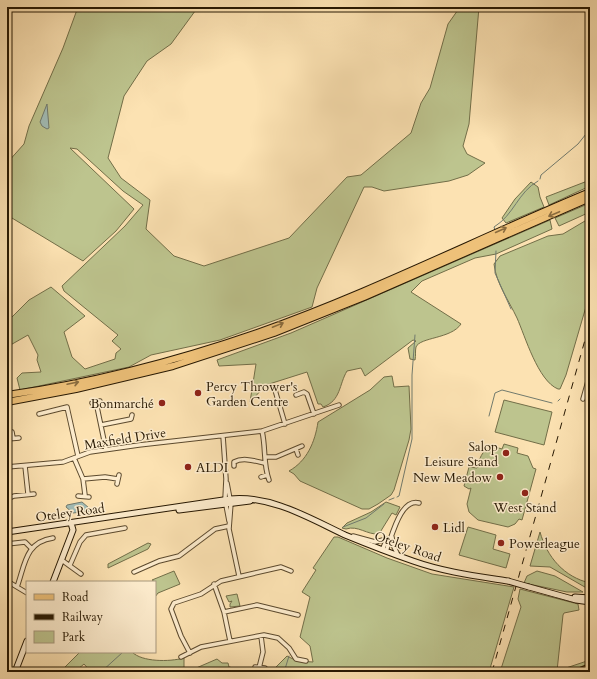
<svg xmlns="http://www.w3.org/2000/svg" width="597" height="679" font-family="Cardo,serif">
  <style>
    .green { fill: #bdc48e; stroke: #726e48 }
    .water { fill: #a2bcb5; stroke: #717a6d }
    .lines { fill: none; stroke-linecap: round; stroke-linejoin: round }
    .stream { stroke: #717a6d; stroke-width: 1 }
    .street-casing { stroke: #5c4a2e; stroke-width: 5.5 }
    .secondary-casing { stroke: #271802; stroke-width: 7 }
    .primary-casing { stroke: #271802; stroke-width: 8 }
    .highway-casing { stroke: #271802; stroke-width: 8 }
    .street { stroke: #fdeccd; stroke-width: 3.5 }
    .secondary { stroke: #fdeccd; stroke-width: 5 }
    .primary { stroke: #eec179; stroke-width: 5.5 }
    .highway { stroke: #eec179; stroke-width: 6 }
    .rail { stroke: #271802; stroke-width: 1; stroke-dasharray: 7 7; stroke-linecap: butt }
    .secondary-bridge-casing { stroke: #271802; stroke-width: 7; stroke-linecap: butt }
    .secondary-bridge { stroke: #fdeccd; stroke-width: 5 }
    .oneway { stroke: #8a6c3e }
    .poi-dot { fill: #8f2418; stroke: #fdeccd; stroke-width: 1.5 }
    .labels { text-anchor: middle; stroke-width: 3; stroke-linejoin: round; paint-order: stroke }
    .poi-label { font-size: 13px; fill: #271802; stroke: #fdeccd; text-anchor: start }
    .street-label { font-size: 13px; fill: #271802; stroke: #fdeccd }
  </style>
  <rect width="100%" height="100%" fill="#fce2b2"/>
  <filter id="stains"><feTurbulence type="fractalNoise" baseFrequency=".005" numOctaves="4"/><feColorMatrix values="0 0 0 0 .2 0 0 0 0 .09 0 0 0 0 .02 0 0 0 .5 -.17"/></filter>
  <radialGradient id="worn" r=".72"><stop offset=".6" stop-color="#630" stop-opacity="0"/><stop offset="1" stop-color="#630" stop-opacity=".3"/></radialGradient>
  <path class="green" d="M78 7H198L171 44 147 61 124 96 108 158 121 178 150 200 146 229 174 256 204 266 289 238 347 177 361 175 411 133 421 103 430 88 448 24 460 7H479L469 124 463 146 467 154 485 163 468 175 449 181 384 191 372 187H364L317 288 312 307 220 340 151 355 129 367 20 390 17 378 22 373 41 372 37 360 38 355 28 335 7 347V322L29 300 51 287 85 316 64 332 72 357 85 369 115 359 116 353 121 349 112 341 118 335 64 291 62 286 125 226 143 205 123 191 77 149 70 148 134 209 116 231 83 261 7 215V163L24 144 29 126 63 48Z
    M590 180V186L549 205 546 197Z
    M531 182 538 187 540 197 544 207 506 223 502 218 515 199Z
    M590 203V212L559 226 555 218Z
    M590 218V293L566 375 560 389H558C538 381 525 336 517 318 509 301 496 283 494 264L500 256 548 236 563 234Z
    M550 220 552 229 496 254 475 258 422 281 411 292 461 324C451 339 420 337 416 347 415 351 416 355 415 360L410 359 408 348 416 341 413 340 365 376 361 368 347 371C339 384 341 401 323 407L321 404H318L307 372 266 385 250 402 256 364 219 366 217 360 291 333Z
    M392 376 394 387 409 386 411 429 409 440 394 490 391 495 378 504 369 509H362L300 481 294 474 289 471C307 461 315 442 318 422L370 390 384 377Z
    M504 400 552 412 544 445 495 432Z
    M504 444 518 448 517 453 528 456 533 468 536 469 522 520 519 519 515 524 508 527 478 520 469 512 467 504 471 488 469 489 464 486 469 467 477 468C480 458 482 447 495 449V447L502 449Z
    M386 502 400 507 396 515 392 513 379 534C367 535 358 525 346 529L342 528 347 523 371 512Z
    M468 527 496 535 493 549 510 554 506 568 459 555Z
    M540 532C547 557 564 577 590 583V590L550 567 530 566Z
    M334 537H338L387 558 432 574 514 587 489 672H187L217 659 222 663H228L229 667 244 670H268L271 672 287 656 297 661 313 662 310 646 300 637 310 597 302 592 316 570 313 568Z
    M148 543 151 544 148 549 108 568V564Z
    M174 571 180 584 158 593 155 597V582L152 580Z
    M537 571 555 576 583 592H567L524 583 527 576Z
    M520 589 578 604 579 610 564 613 563 615 557 671 590 660V665L571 672H500L521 607 518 599Z
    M237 594 240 606 230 607V604L232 601 229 602 226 596Z
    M80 652H132C142 662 169 662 184 658V672H91L84 664C77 670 72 675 63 669Z"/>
  <path class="water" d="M47 104 49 128 47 129 42 126 40 122Z
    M82 502 89 508 90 511 73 513 66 507 67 505Z"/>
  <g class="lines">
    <path class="stream" d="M540 179 541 175 578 144 590 129
      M495 230 494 227C514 215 518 192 538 181
      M496 251 495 273 511 309
      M558 401 560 399
      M489 416 495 393 502 390 552 403
      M397 497 399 496 412 439V375L415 335
      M389 500 394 498
      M343 527 366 518 384 504
      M63 670 65 672
      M101 672 123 652
      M278 672 285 669 289 656"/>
    <defs>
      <path id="street" d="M275 390 285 424
        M296 395 304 392 307 394 314 414
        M583 399 590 374
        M96 402 106 450
        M92 403 100 401
        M39 414 67 407 78 456
        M101 425 131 419 132 415
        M262 431C266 448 263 464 269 480
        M12 432 13 438
        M223 436 226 479 225 499
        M7 439 19 438
        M296 449 298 455
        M265 457H276L302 446
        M74 458 83 479 85 495
        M25 466 28 494
        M234 466V462C243 457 255 461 264 463
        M7 467 63 462 90 452 139 445 262 431 339 405
        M261 477 267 475
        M83 479 105 477 118 479
        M227 483 230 499
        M117 484 119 475
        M78 496 89 497
        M7 499 14 496 34 494
        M231 503 229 529 239 576
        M226 505 229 521
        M353 536 375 542 387 539
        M392 537 393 545 398 555
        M7 544 25 542 31 548
        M382 550 387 539
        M386 551C392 537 400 498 419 503
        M63 561 81 574
        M70 565 80 542 86 535 125 528
        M134 572 159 561 179 556 215 529 229 526
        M7 581 27 593
        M214 584 224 612 230 641
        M17 587C25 565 25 542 53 538
        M224 612 257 605 298 615
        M190 653 181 636 171 609 174 603 201 594 221 581 281 567 291 571
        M181 657 201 647 264 635 278 638 289 648 296 659 306 661
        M255 667 265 668
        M259 668 263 652 261 636"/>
      <path id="secondary" d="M179 510 250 501
        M7 532 230 499C271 495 309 518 345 535 367 544 390 553 413 561 444 572 476 576 508 581
        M53 582 73 530 71 523
        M529 587 576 600 590 602
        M575 597 590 598
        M15 672 27 641"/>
      <path id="primary" d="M578 672 590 667"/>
      <path id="highway" d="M7 395C92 383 176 361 257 333 371 293 479 238 590 192
        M7 402 76 389 173 366 274 333 364 297 590 198"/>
    </defs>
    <use href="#street" class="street-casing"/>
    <use href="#secondary" class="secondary-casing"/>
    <use href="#primary" class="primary-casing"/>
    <use href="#highway" class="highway-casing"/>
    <use href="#street" class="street"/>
    <use href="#secondary" class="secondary"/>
    <use href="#primary" class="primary"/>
    <use href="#highway" class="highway"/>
    <path class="rail" d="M492 672 590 322"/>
    <defs>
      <path id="secondary-bridge" d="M508 581 529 587"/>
    </defs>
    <use href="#secondary-bridge" class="secondary-bridge-casing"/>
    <use href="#secondary-bridge" class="secondary-bridge"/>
  </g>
  <defs><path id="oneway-shaft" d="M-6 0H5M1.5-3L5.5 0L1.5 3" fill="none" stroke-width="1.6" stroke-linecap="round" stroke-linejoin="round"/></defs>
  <g class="oneway">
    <use href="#oneway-shaft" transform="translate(554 214) rotate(157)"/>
    <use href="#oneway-shaft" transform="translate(501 230) rotate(-24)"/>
    <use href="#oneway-shaft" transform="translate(278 325) rotate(-22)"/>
    <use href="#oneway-shaft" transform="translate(73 383) rotate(-12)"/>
  </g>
  <g class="poi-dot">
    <circle cx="198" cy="393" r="4"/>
    <circle cx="162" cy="403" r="4"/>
    <circle cx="506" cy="453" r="4"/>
    <circle cx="188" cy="467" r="4"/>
    <circle cx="500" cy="477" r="4"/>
    <circle cx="525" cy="493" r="4"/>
    <circle cx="435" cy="527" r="4"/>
    <circle cx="501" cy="543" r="4"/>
  </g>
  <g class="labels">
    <g class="poi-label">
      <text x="206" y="391">Percy Thrower's<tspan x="206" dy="15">Garden Centre</tspan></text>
      <text x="154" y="408" text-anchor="end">Bonmarché</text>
      <text x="498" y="451" text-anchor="end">Salop<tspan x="498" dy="15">Leisure Stand</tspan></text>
      <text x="196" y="472">ALDI</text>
      <text x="492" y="482" text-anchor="end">New Meadow</text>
      <text x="525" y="512" text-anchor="middle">West Stand</text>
      <text x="443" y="532">Lidl</text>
      <text x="509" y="548">Powerleague</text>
    </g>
    <g class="street-label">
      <text transform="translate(125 438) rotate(-9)" y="5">Maxfield Drive</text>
      <text transform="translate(70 512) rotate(-8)" y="5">Oteley Road</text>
      <text transform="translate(408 546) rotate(19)" y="5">Oteley Road</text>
    </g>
  </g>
  <rect width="597" height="679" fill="none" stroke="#fce2b2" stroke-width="24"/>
  <rect x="8" y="8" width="581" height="663" fill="none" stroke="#271802" stroke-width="2"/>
  <rect x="12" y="12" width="573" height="655" fill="none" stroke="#271802"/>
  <rect x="26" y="581" width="130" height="72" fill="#fdeccd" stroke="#a7977c"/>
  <rect x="34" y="594" width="20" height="6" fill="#eec179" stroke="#a7977c"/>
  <text x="62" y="601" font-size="12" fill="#271802">Road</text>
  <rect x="34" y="614" width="20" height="6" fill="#271802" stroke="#a7977c"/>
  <text x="62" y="621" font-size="12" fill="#271802">Railway</text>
  <rect x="34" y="631" width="20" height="12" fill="#bdc48e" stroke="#a7977c"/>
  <text x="62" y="641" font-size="12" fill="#271802">Park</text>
  <rect width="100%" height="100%" filter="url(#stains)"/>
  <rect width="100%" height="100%" fill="url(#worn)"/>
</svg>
